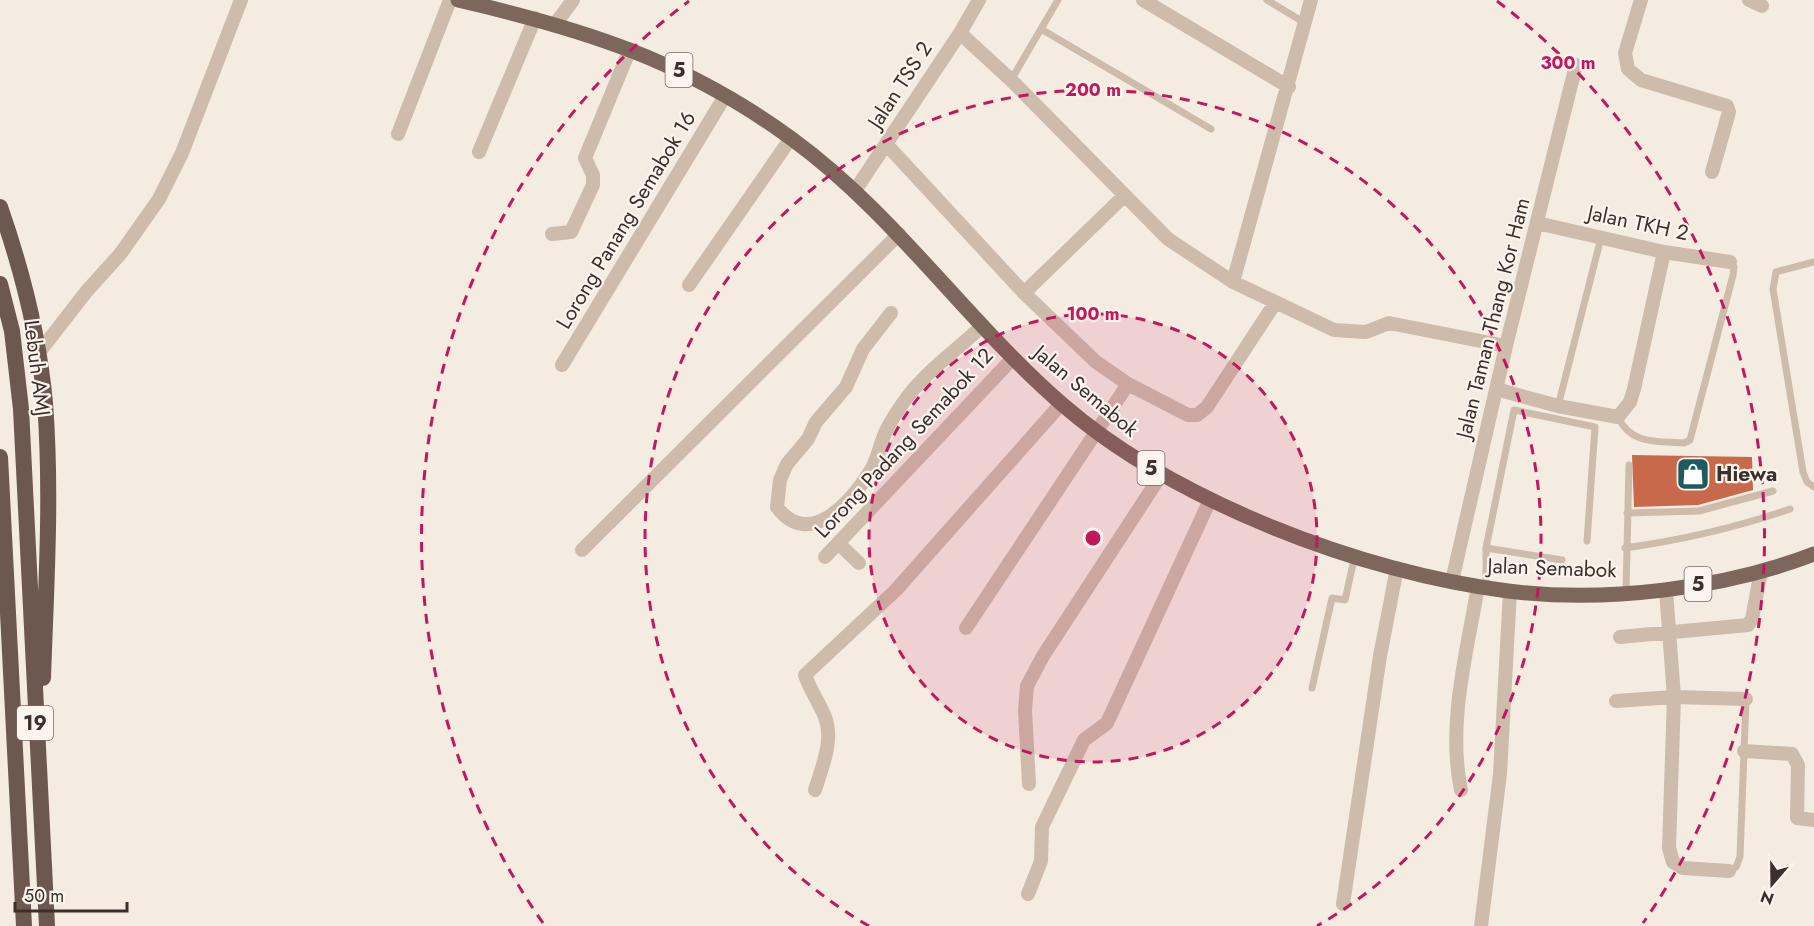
<svg xmlns="http://www.w3.org/2000/svg" width="1814" height="926" font-family="Jost,sans-serif">
  <style>
    .building { fill: #c8694b }
    .lines { fill: none; stroke-linecap: round; stroke-linejoin: round }
    .service { stroke: #cdbbac; stroke-width: 7 }
    .minor { stroke: #cdbbac; stroke-width: 14 }
    .primary { stroke: #7d675c; stroke-width: 15 }
    .trunk { stroke: #6c584f; stroke-width: 16 }
    .ring { fill: none; stroke: #c2185b; stroke-width: 3; stroke-dasharray: 10 8 }
    .labels { text-anchor: middle; stroke-width: 4.5; stroke-linejoin: round; paint-order: stroke }
    .shield { fill: #fbf5ee; stroke: #756b66; stroke-width: 1.5 }
    .shield-label { font-size: 20px; font-weight: bold; fill: #3b302b }
    .street-label { font-size: 21px; fill: #3b302b; stroke: #fbf5ee }
    .poi-label { font-size: 21px; font-weight: bold; fill: #3b302b; stroke: #fbf5ee; text-anchor: start }
    .centre { fill: #c2185b; stroke: #fbf5ee; stroke-width: 3 }
    .ring-label { font-size: 18px; text-anchor: middle; font-weight: bold; fill: #c2185b; stroke: #fbf5ee; stroke-width: 4.5; stroke-linejoin: round; paint-order: stroke }
  </style>
  <rect width="100%" height="100%" fill="#f4ebe1"/>
  <path class="building" d="M1632 455 1752 457 1753 490 1698 505 1634 507Z"/>
  <g class="lines">
    <path class="service" d="M1267 0 1305 23
      M1041 29 1211 129
      M1011 80 1058 0
      M1814 262 1776 272 1773 289 1803 472 1807 482 1814 487
      M1558 406 1601 238
      M1618 417C1631 445 1657 441 1684 443L1690 440 1733 275 1734 267 1730 262
      M1627 513 1699 511 1773 491
      M1486 548 1562 560
      M1625 548C1682 540 1735 528 1790 509
      M1486 587V548L1514 410 1595 427 1587 541
      M1626 592 1629 465
      M1312 688 1332 598 1345 600 1355 555
      M1729 871 1736 867 1740 857 1746 699"/>
    <path class="minor" d="M1143 0 1289 87
      M1641 0 1625 53 1628 69 1641 80 1727 106 1729 112 1712 172
      M1749 0 1762 6
      M556 23 573 0
      M960 33 1011 80 1168 239 1233 282 1334 330 1366 332 1389 323 1506 346
      M398 134 450 0
      M887 145 1024 293 1096 362 1128 384 1188 415H1197L1207 407 1275 303
      M479 152 535 18
      M854 192 960 33 979 0
      M1537 223 1664 252 1730 262
      M552 234 571 232 593 185V175L585 158 630 49
      M1233 282 1311 0
      M689 285 791 138
      M1024 293 1124 196
      M891 313 863 349 846 387 816 422 808 439 787 464 780 480 777 507C809 551 852 501 871 470 878 458 880 444 886 431 892 418 900 407 908 396 928 370 958 349 982 326
      M37 355 86 292 121 253 159 199 182 153 241 0
      M562 365 725 96
      M1496 389 1558 406 1618 417 1630 402 1634 389 1664 252
      M838 543 859 563
      M582 550 899 234
      M825 557 1013 358
      M1452 581 1506 346 1576 65
      M1666 590 1674 697 1669 848 1673 862 1683 868 1729 871
      M966 628 1128 384
      M1620 637 1748 625 1752 619 1761 571
      M1616 701 1674 697 1746 699
      M1744 751 1792 754 1798 765 1797 818 1814 820
      M1029 784 1025 710 1027 686 1043 656 1161 475
      M815 790C822 767 834 740 825 717 819 702 810 690 805 675L896 590 1061 404
      M1461 790C1447 724 1467 652 1478 586
      M1028 894 1041 861 1042 827 1084 740 1107 723 1210 500
      M1343 904 1380 656 1397 568
      M1481 926 1500 774 1510 591"/>
    <path class="primary" d="M458 0C584 29 686 61 792 139 895 214 967 322 1063 405 1174 501 1362 573 1508 591 1605 603 1723 589 1814 554"/>
    <path class="trunk" d="M0 207C22 270 39 337 45 403 52 495 46 587 43 678
      M0 284 12 331 21 409 47 926
      M0 457 24 926"/>
  </g>
  <circle cx="1093" cy="538" r="224" fill="#c2185b" fill-opacity=".12"/>
  <g class="ring">
    <circle cx="1093" cy="538" r="224"/>
    <path d="M869 926A448 448 0 1 1 1317 926"/>
    <path d="M543 923A672 672 0 0 1 689 1M1497 1A672 672 0 0 1 1643 923"/>
  </g>
  <defs>
    <symbol id="shop-square" viewBox="-11 -11 22 22"><rect x="-9" y="-9" width="18" height="18" rx="4" fill="#1f5a5e" stroke="#fbf5ee"/><path d="M-5-2.5h2.3a2.7 3.5 0 0 1 5.4 0H5L5.5 6h-11ZM-1.5-2.5h3a1.5 2.3 0 0 0-3 0Z" fill="#fff"/></symbol>
  </defs>
  <g fill-rule="evenodd">
    <use href="#shop-square" x="1674" y="455" width="38" height="38"/>
  </g>
  <g class="labels">
    <g class="shield">
      <rect x="665.5" y="53" width="27" height="34" rx="4.5"/>
      <rect x="1137.5" y="451" width="27" height="34" rx="4.5"/>
      <rect x="1684.5" y="567" width="27" height="34" rx="4.5"/>
      <rect x="17" y="706" width="36" height="34" rx="4.5"/>
    </g>
    <g class="shield-label">
      <text x="679" y="77">5</text>
      <text x="1151" y="475">5</text>
      <text x="1698" y="591">5</text>
      <text x="35" y="730">19</text>
    </g>
    <g class="street-label">
      <text transform="translate(900 85) rotate(-57)" y="7">Jalan TSS 2</text>
      <text transform="translate(626 220) rotate(-59)" y="7">Lorong Panang Semabok 16</text>
      <text transform="translate(1638 223) rotate(12)" y="7">Jalan TKH 2</text>
      <text transform="translate(1493 318) rotate(-76)" y="7">Jalan Taman Thang Kor Ham</text>
      <text transform="translate(37 368) rotate(83)" y="7">Lebuh AMJ</text>
      <text transform="translate(1086 391) rotate(40)" y="7">Jalan Semabok</text>
      <text transform="translate(904 443) rotate(-47)" y="7">Lorong Padang Semabok 12</text>
      <text transform="translate(1552 568) rotate(2)" y="7">Jalan Semabok</text>
    </g>
    <g class="poi-label">
      <text x="1716" y="481">Hiewa</text>
    </g>
  </g>
  <circle cx="1093" cy="538" r="9" class="centre"/>
  <g class="ring-label">
    <text x="1568" y="69">300 m</text>
    <text x="1093" y="96">200 m</text>
    <text x="1093" y="320">100 m</text>
  </g>
  <g transform="translate(1772 884) rotate(200)" stroke="#fbf5ee" stroke-width="4.5" paint-order="stroke">
  <path d="M0-4.5L10 22L0 15L-10 22Z" fill="#3b302b"/>
  <text y="-9" font-size="16" font-weight="bold" text-anchor="middle" fill="#3b302b">N</text>
  </g>
  <path d="M15 902v9h112v-9" fill="none" stroke="#3b302b" stroke-width="3"/>
  <text x="24" y="902" font-size="18" fill="#3b302b" stroke="#fbf5ee" stroke-width="4.5" paint-order="stroke">50 m</text>
</svg>
